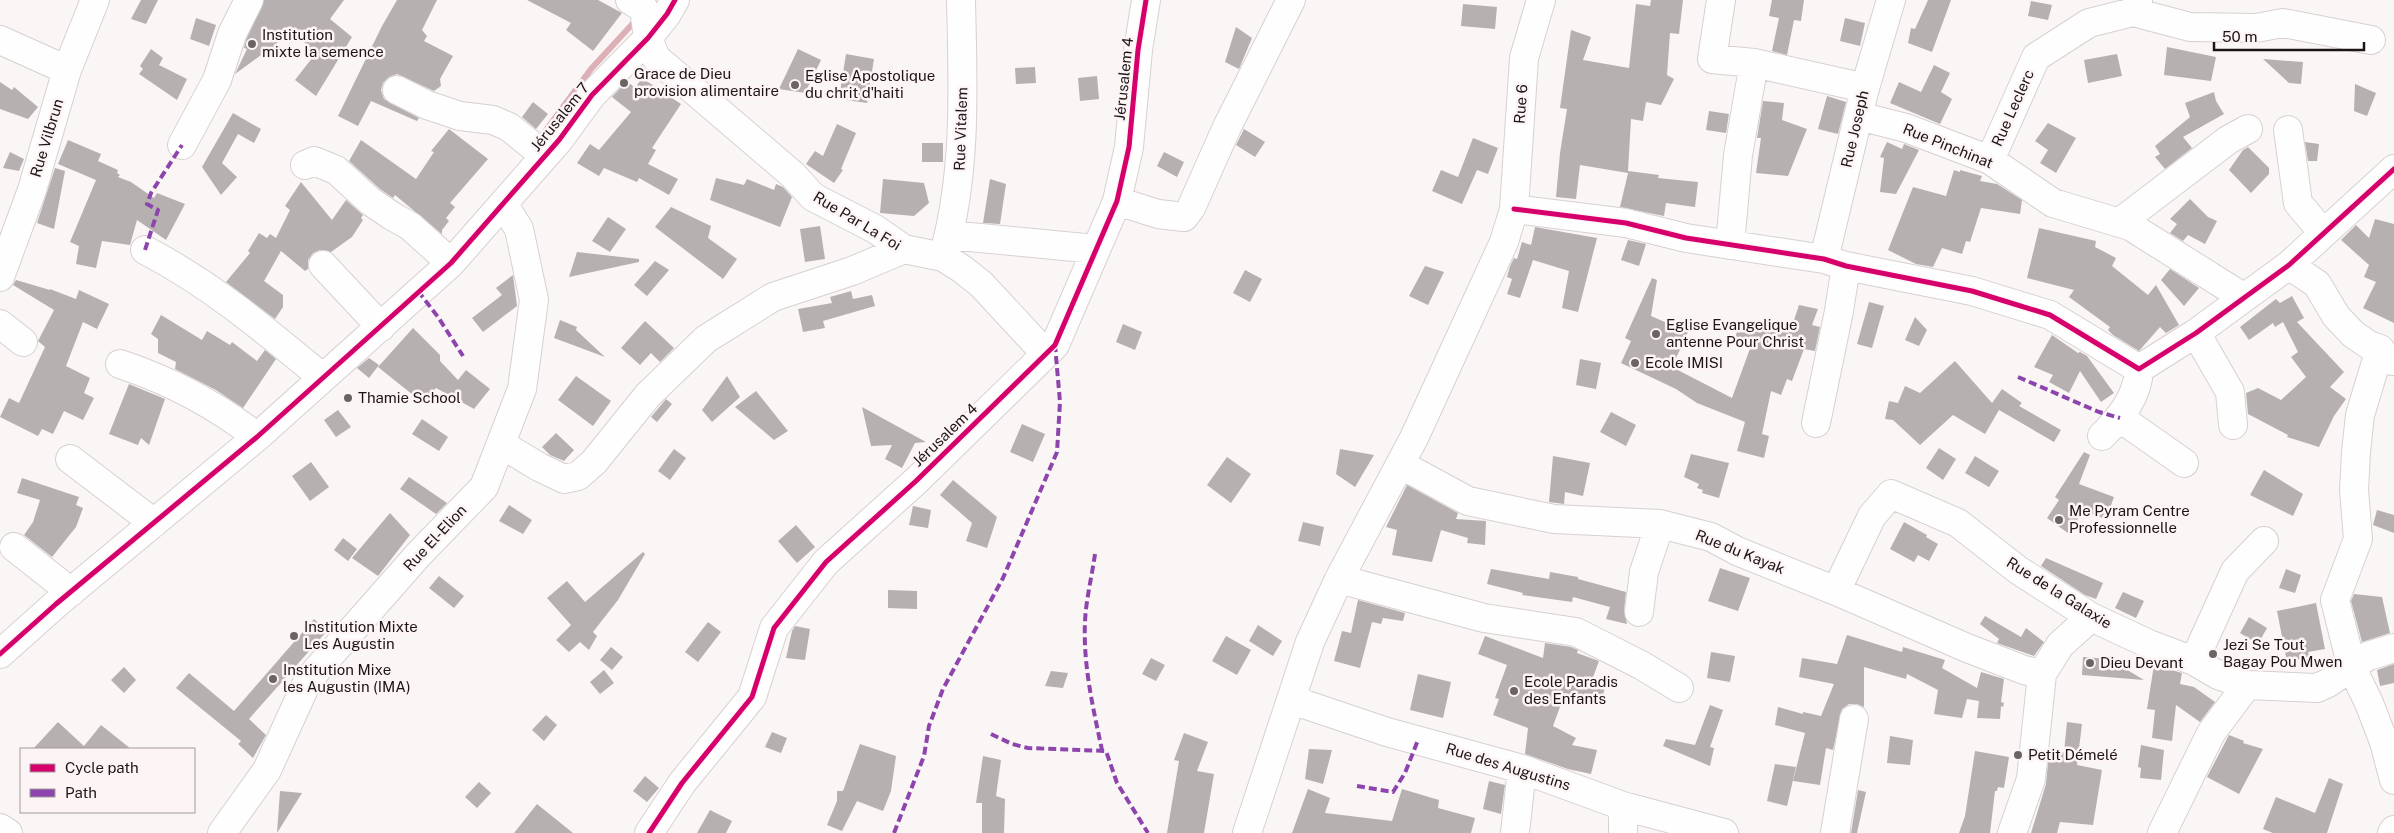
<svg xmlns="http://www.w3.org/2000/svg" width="2394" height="833" font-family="'Public Sans',sans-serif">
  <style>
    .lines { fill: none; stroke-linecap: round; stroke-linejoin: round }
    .stream { stroke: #ddafb7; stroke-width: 6 }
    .building { fill: #b6b0b1 }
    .minor-casing { stroke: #d7d0d1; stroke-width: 30 }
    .minor { stroke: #fefefe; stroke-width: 28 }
    .quiet { stroke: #8e44ad; stroke-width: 4; stroke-dasharray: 8 4; stroke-linecap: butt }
    .cycleway-casing { stroke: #fdf4f5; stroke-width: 8 }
    .cycleway { stroke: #d6006c; stroke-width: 5 }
    .poi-dot { fill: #6a6464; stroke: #fdf4f5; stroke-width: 2 }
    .labels { text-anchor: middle; stroke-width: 5; stroke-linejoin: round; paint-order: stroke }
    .poi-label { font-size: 15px; fill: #1c1516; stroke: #fdf4f5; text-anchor: start }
    .street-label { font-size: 15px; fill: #1c1516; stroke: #fdf4f5 }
  </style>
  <rect width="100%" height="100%" fill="#fbf6f6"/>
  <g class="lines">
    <path class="stream" d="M538 141 591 69 637 19"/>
  </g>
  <path class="building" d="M141 0H158L146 24 131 19Z
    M264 0H344L330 19 352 37 316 96 295 80 316 53 286 27 271 54 268 50 235 74 247 49 244 48 246 40Z
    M397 0H437L422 30 427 36 424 41 453 56 440 79 441 86 434 91 397 74 389 77 383 83 381 90 384 99 419 118 417 121 371 101 358 126 338 116 382 26Z
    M527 0H598L622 13 593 51 566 30 571 23Z
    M1651 0H1683L1679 34 1670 33 1667 75 1674 79 1661 105 1646 102 1643 121 1631 119 1628 171 1659 175 1658 178 1698 182 1695 207 1666 203 1664 216 1620 207 1628 173 1580 165 1576 199 1556 197 1560 153 1567 109 1560 108 1571 30 1591 37 1583 60 1629 68 1636 4 1650 6Z
    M1772 0H1804L1801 21 1794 20 1787 55 1772 51 1779 18 1769 16Z
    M1928 0H1951L1932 52 1908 43 1911 28 1915 29Z
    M2031 1 2052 5 2048 20 2028 16Z
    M1463 4 1497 7 1495 29 1461 26Z
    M196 18 216 25 209 46 190 39Z
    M1845 18 1865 23 1860 46 1840 41Z
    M1236 27 1252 38 1239 69 1225 62Z
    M2167 47 2216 57 2211 81 2164 75Z
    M151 49 163 58 159 65 187 79 177 100 139 74 143 69 140 66Z
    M798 49 821 60 805 93 779 89Z
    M846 54 874 59 867 103 839 99Z
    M2117 54 2122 76 2088 83 2084 60Z
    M2263 59 2303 62 2301 84 2289 83Z
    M1934 65 1950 73 1941 92 1952 99 1940 124 1890 103 1899 82 1921 92Z
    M1035 67 1036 83 1016 84 1015 68Z
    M1097 76 1099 99 1080 101 1078 78Z
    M642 78 681 104 652 148 656 150 648 164 678 179 669 195 639 178 637 182 604 168 599 176 577 163 590 144 599 150 631 112 612 97 627 81 635 88Z
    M0 82 12 90 14 87 38 107 28 119 0 109Z
    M2355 84 2376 93 2367 116 2354 111Z
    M2214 92 2216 101 2224 114 2183 137 2192 148 2165 169 2155 157 2160 154 2155 146 2190 117 2185 103Z
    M1827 96 1846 102 1838 134 1818 129Z
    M1763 101 1784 103 1782 120 1807 129 1788 176 1756 173 1761 138H1757Z
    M533 102 548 114 536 129 522 117Z
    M1709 111 1729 114 1726 133 1706 130Z
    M233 113 261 129 254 143 238 134 222 163 237 177 221 195 202 167Z
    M2048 123 2076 138 2056 173 2040 163 2048 150 2035 141Z
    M837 124 856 133 841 169 843 170 834 183 806 164 815 151 823 156Z
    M449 129 488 159 450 203 455 207 446 218 449 221 442 230V234L395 195 393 198 380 189 349 161 361 140 416 179 434 152 431 151Z
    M1244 129 1265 142 1255 157 1236 145Z
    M1473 138 1498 148 1488 174 1477 170 1462 204 1432 191 1441 170 1458 177Z
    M68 140 101 154 98 161 118 170 117 173 120 175 118 177 131 182 154 198 157 193 185 204 166 240 137 220 130 245 102 241 96 268 76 264 79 246 70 242 96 180 58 164Z
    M1887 142 1902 149 1904 144 1919 150 1896 194 1880 192 1884 158 1880 157Z
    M2305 142 2319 144 2317 161H2308Z
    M922 143H943V162H922Z
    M2248 147 2269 168V174L2251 193 2229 170 2243 150Z
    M10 152 24 159 19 171 3 168Z
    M1164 152 1184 162 1177 177 1157 166Z
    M55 168 65 171 54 229 37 223Z
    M1954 170 1960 172V170L1982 176 1980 181 1997 184 2022 200 2020 214 1981 208 1970 242 1966 241 1962 254 1942 248 1933 267 1916 264 1888 250 1913 187 1946 196Z
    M716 178 744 185 747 179 774 190 776 184 783 187 792 197 780 227 710 200Z
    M883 179 924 183 929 203 914 216 880 213Z
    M990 179 1006 184 1000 224 983 223Z
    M301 182 332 220 346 200 363 215 361 218 363 220 352 237 331 252 320 250 313 253 308 260V269L305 271 281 251 264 281 283 295V307L275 319 226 282 250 253 248 251 259 233 267 238 270 234 276 238 290 210 285 206Z
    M2190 199 2208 217 2217 221 2205 244 2188 235 2183 241 2170 233 2177 224 2170 219Z
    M671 207 711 226 708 238 737 259 723 279 655 227Z
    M608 217 626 229 610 252 592 241Z
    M2375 219 2394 224V323L2363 308 2376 282 2364 277 2369 265 2341 240 2356 225 2369 238Z
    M820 226 825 259 805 262 800 229Z
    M1535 227 1597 238 1578 312 1562 308 1569 271 1533 260 1520 298 1507 294 1512 279 1507 277 1510 266 1514 258 1517 259 1522 242 1531 245Z
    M2039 228 2096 241 2095 247 2116 258 2112 266 2148 295 2156 285 2179 325 2166 333 2160 327 2139 351 2113 335 2108 330 2110 327 2069 297 2074 290 2027 278Z
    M1628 240 1646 244 1639 266 1621 260Z
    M577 252 639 259V262L569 277Z
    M655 261 669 270 647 296 634 285Z
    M1425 266 1444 272 1428 305 1409 296Z
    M2170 269 2199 288 2184 306 2161 280Z
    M1245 270 1262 279 1250 302 1233 293Z
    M513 275 517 306 483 332 472 318 502 295 496 288Z
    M1652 278 1657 280 1651 316 1688 332 1672 367 1732 398 1752 343 1735 339 1739 323 1790 332 1799 305 1818 309 1812 325 1820 327 1815 351 1804 349 1792 381 1787 379 1781 395 1771 391 1762 434 1769 436 1764 458 1737 451 1745 422 1697 403 1676 389 1621 363 1631 341 1625 338Z
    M16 280 50 290V289L76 299 79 290 109 304 97 329 83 322 66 366 90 378 84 393 94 398 83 420 64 411 53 434 42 429 38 436 0 417 9 398 19 403 45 347 38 341 54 310 13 285Z
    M851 291 853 299 872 295 875 306 823 321 825 328 803 332 798 309 832 303 830 297Z
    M2292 296 2304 318 2297 322 2344 372 2330 387 2346 399 2334 416 2319 447 2287 437 2288 435 2248 414 2246 393 2258 388 2281 400 2306 377 2291 357 2298 352 2283 322 2275 327 2273 323 2249 340 2240 327 2276 299 2280 303Z
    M1869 302 1884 306 1872 348 1857 344Z
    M161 315 202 340 207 331 230 345 232 342 257 361 265 350 276 359 243 408 216 390 175 369 176 362 158 353V339L151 334Z
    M1915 317 1927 330 1919 346 1905 340Z
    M560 320 577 327 576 330 605 357 554 338Z
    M645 321 674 348 660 362 651 353 640 365 621 348Z
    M1123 324 1142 332 1135 350 1116 342Z
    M413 328 440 355V361L458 380 466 370 490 389 474 409 436 388 423 403 378 367Z
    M2052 335 2078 353 2080 352 2087 356 2114 393 2101 402 2080 371 2069 393 2049 382 2053 375 2034 367Z
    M369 358 379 365 369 378 357 368Z
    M1580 359 1601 363 1596 389 1576 385Z
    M1955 361 1992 403 2002 389 2022 403 2019 406 2061 430 2054 442 1999 410 1985 434 1953 415 1920 445 1893 420 1885 419 1889 401 1898 403 1905 386 1920 393Z
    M576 376 611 401 593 426 558 400Z
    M727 376 740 397 712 422 702 410Z
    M129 384 165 399 149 445 141 438 138 445 109 434Z
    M756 391 788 431 774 440 735 407Z
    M666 399 672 404 657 422 651 417Z
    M862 407 926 442 915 443 902 468 885 459 892 445 871 446Z
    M338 410 351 427 336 437 324 420Z
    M1611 412 1636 425 1626 446 1600 432Z
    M422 419 448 437 439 451 412 434Z
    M1022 424 1045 434 1033 462 1010 452Z
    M556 433 574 450 564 461 550 455 542 447Z
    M1939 448 1956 459 1943 480 1926 468Z
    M674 449 686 458 670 480 658 471Z
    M1340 449 1374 455 1355 487 1336 474Z
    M2084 452 2090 455 2079 484 2114 497 2106 519 2083 511 2068 533 2047 518 2059 500 2055 497Z
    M1691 454 1729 463 1719 498 1702 493 1703 490 1697 488 1699 484 1684 477Z
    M1553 456 1590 463 1583 496 1565 492 1564 504 1549 502Z
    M1975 456 1999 471 1989 487 1965 473Z
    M1227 457 1251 474 1231 503 1207 485Z
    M311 462 329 487 310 501 292 476Z
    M2264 470 2303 494 2293 516 2250 495Z
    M409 477 447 503 436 514 400 489Z
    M22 478 79 497 76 505 83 508 76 527 52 557 24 535 33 522 40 500 17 493Z
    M953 480 997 517 987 548 966 541 972 523 940 495Z
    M1407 485 1458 513 1456 519 1486 521 1485 545 1467 543 1468 538 1441 530 1432 562 1392 555 1397 530 1386 527Z
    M509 505 532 520 523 534 499 521Z
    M913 506 931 510 928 528 909 525Z
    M2377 510 2394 515V533L2373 525Z
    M390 513 410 535 378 576 352 558Z
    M1303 522 1324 527 1320 546 1298 541Z
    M1904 522 1927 535 1926 537 1938 544 1929 561 1918 555 1914 562 1890 549Z
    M796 525 815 547 797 563 778 541Z
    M343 538 357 549 348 561 334 550Z
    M643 552 645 554 618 600 593 632 597 636 589 650 580 642 569 652 556 640 571 625 547 598 567 581 585 602Z
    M2046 558 2103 583 2096 599 2085 595 2041 566Z
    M1720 568 1750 578 1738 611 1708 601Z
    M1491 569 1549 579 1550 572 1578 577V579L1626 592 1624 611 1627 624 1606 619 1610 607 1573 597 1572 602 1522 595 1523 593 1487 584Z
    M2286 569 2301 575 2295 593 2279 588Z
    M439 576 464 596 454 608 429 588Z
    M888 590 917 591V609L888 608Z
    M2123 592 2144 601 2136 618 2115 608Z
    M2354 594 2382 597 2390 633 2362 642 2351 601Z
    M1358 600 1405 613 1403 621 1383 618 1381 624 1372 622 1360 668 1334 661 1342 631 1351 633Z
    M2316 603 2325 649 2308 652 2310 657 2287 662 2277 611Z
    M1985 616 2021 637 2026 628 2044 642 2034 656 1997 643 1999 639 1980 624Z
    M2249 617 2267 628 2258 644 2240 633Z
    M314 619 327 631 249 719 266 735 253 758 238 744 241 741 176 688 189 673 234 711Z
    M708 622 721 632 698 662 685 652Z
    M1258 625 1282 641 1273 656 1249 641Z
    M795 626 810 629 805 660 786 658 792 631Z
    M1847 635 1902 652 1903 647 1945 660 1942 668 1977 688 1981 672 2004 679 2001 702 2004 703 2003 707 2001 706 2000 719 1977 718 1979 701 1967 699 1962 718 1934 714 1938 690 1907 674 1906 679 1864 667V707L1857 704H1849L1842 709 1833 750 1826 748 1820 785 1793 781 1805 733 1775 725 1778 707 1803 714V712L1821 716 1834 684 1799 677 1802 658 1837 664Z
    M1226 636 1251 650 1237 675 1212 661Z
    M1485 636 1543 658 1545 643 1571 647 1578 650 1577 653 1599 661 1592 680 1606 684 1600 706 1565 693 1553 726 1576 738 1572 745 1597 750 1591 774 1568 769 1525 754 1528 728 1493 715 1499 699 1495 698 1507 665 1478 654Z
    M611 647 623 657 612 670 600 660Z
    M1711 652 1735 656 1730 682 1707 678Z
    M2083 657 2109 659 2144 680 2082 675Z
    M1151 658 1165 665 1156 681 1142 674Z
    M2394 664V683L2380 686 2377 670Z
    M2154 665 2182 673 2180 684 2194 687 2215 702 2200 722 2176 705 2172 741 2152 738 2155 710 2147 709Z
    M124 667 136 680 124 693 111 680Z
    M604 670 614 683 600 694 590 682Z
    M1051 671 1068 673 1063 688 1045 686Z
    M1418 674 1451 682 1443 718 1410 710Z
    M1710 705 1723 710 1710 747 1714 748 1710 766 1663 746 1666 739 1695 745Z
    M546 715 557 725 544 741 532 730Z
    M58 722 84 746 101 725 131 749H33Z
    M2067 722 2082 724 2077 765 2102 770 2093 825 2060 822 2057 833H2031L2046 784 2049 753 2064 752Z
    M772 732 787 738 781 753 765 747Z
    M1184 733 1208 742 1197 771 1214 774 1204 833H1167L1179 761 1174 760Z
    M2229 735 2244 741 2243 743 2263 749 2239 794 2207 777Z
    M1890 736 1913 740 1910 765 1887 763Z
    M860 744 896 756 891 791 883 811 857 801 842 831 827 825 837 801V791H843Z
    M2141 745 2164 750 2161 780 2140 778 2141 768 2138 767Z
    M1309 749 1332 750 1323 784 1305 779Z
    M1975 751 2009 757 2004 788 1998 787 1997 791H1995L1990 833H1959L1965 816Z
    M983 756 1001 760 996 796 1005 799 1004 833H982V803H976Z
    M1775 764 1796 767 1787 806 1767 801Z
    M645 776 659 788 647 802 633 791Z
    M2329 778 2343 784 2327 833H2273L2263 829 2276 797 2315 813Z
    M1489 781 1505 785 1501 814 1483 809Z
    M479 782 491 793 477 808 465 797Z
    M1308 789 1330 798 1325 813 1392 821 1402 789 1439 800 1438 808 1475 818 1471 833H1292Z
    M1858 790 1866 792 1857 833H1851Z
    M280 791 302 793 277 833Z
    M537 804 573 833H514Z
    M710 810 732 821 726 833H697Z"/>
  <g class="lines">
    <defs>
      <path id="minor" d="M630 0 644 9 648 38 656 58 793 175 813 197 875 229 904 249 943 257 962 269 981 284 1046 354
        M1721 0 1712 59 1754 63
        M2133 12 2190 27 2256 28 2283 23 2371 40
        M0 40 67 70
        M397 90 427 105 460 116 493 120 509 127 545 156
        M1859 116 1906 128 1990 160 2053 203 2130 226 2243 297
        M2288 130 2298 203 2323 233
        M182 145 217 80 232 34 249 0
        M1990 160 2036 57 2089 23 2133 12 2138 0
        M305 165 314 161 336 170 370 201 392 216 410 226 451 263
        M1117 201 1158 214 1184 217 1191 208 1227 127 1291 0
        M1514 209 1626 223 1686 238 1824 259 1846 266 1972 291 2050 315 2139 369 2196 333 2289 265 2394 169
        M2119 223 2228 140 2248 129
        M949 235 1095 249
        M1730 245 1738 155 1754 63 1865 88
        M145 250C212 285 265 330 323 378
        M943 257C967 173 963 86 961 0
        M1824 259 1865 88 1891 0
        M323 265 381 327
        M2289 265 2317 284 2336 316 2353 334 2369 345 2380 349 2386 359 2392 361
        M0 277 32 190 67 70 95 0
        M0 324 23 342
        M2196 333 2230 392 2233 425
        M2380 349 2360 415 2356 452 2354 490 2358 539 2335 600 2352 668 2369 703 2384 742 2394 780
        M120 364C171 381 215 404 257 437
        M2120 418 2184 463
        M1816 423 1839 311 1846 266
        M2102 436C2121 417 2138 396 2139 369
        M501 444 539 467 564 479 578 476 594 462 648 395 706 339 773 297 852 271 904 249
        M70 459 154 523
        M1400 464 1468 501 1554 519 1660 524 1711 537 1737 551 1836 591 1967 648 2024 670 2042 674
        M14 547 71 592
        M1339 579 1484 618 1576 632 1641 665 1679 688
        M1836 591 1872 516 1891 494 1958 523 2018 570 2091 617 2149 644 2194 661 2218 675 2247 685 2317 688 2328 683 2368 656 2394 648
        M1639 612 1644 572 1660 524
        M0 654 56 604 257 437 451 263 559 140 592 95 648 38 667 14 675 0
        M2194 661 2235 571 2264 541
        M1292 700 1387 732 1522 769 1623 806 1724 833
        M0 828 8 833
        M222 833 267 770 308 680 419 554 484 487 522 389 534 300 519 229 504 205
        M649 833 682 783 752 697 774 628 826 562 916 481 1055 345 1117 201 1129 147 1138 50 1146 0
        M1247 833 1310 642 1339 579 1414 438 1504 242 1514 209 1524 58 1541 0
        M1515 833 1522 769
        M1623 833V806
        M1835 833 1854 719
        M2012 833 2031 779 2042 674 2060 645 2091 617
        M2162 833 2211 733 2247 685
        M2392 833 2394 830"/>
    </defs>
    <use href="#minor" class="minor-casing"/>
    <use href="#minor" class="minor"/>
    <path class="quiet" d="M145 250 158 210 147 204 151 193 182 145
      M418 291 438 317 463 356
      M2018 377 2099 412 2120 418
      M1095 554C1092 576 1086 599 1085 622 1083 665 1093 708 1102 750
      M991 734 1012 744 1028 748 1106 751 1117 783 1148 833
      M1357 786 1393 792 1405 773 1418 740
      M894 833 924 756 929 726 943 689 1003 578 1057 452 1060 402 1055 345"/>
    <defs>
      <path id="cycleway" d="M1514 209 1626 223 1686 238 1824 259 1846 266 1972 291 2050 315 2139 369 2196 333 2289 265 2394 169
        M0 654 56 604 257 437 451 263 559 140 592 95 648 38 667 14 675 0
        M649 833 682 783 752 697 774 628 826 562 916 481 1055 345 1117 201 1129 147 1138 50 1146 0"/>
    </defs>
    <use href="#cycleway" class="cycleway-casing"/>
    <use href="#cycleway" class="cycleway"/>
  </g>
  <g class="poi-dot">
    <circle cx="252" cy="44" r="5"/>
    <circle cx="624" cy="83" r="5"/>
    <circle cx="795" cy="85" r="5"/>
    <circle cx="1656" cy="334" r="5"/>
    <circle cx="1635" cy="363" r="5"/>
    <circle cx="348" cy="398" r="5"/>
    <circle cx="2059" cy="520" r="5"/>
    <circle cx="294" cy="636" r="5"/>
    <circle cx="2213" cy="654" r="5"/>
    <circle cx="2090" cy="663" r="5"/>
    <circle cx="273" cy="679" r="5"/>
    <circle cx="1514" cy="691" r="5"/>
    <circle cx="2018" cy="755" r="5"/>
  </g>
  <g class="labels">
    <g class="poi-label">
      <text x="262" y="40">Institution<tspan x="262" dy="17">mixte la semence</tspan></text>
      <text x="634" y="79">Grace de Dieu<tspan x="634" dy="17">provision alimentaire</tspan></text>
      <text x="805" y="81">Eglise Apostolique<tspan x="805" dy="17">du chrit d'haiti</tspan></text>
      <text x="1666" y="330">Eglise Evangelique<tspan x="1666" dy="17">antenne Pour Christ</tspan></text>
      <text x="1645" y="368">Ecole IMISI</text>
      <text x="358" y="403">Thamie School</text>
      <text x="2069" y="516">Me Pyram Centre<tspan x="2069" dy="17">Professionnelle</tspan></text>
      <text x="304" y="632">Institution Mixte<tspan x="304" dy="17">Les Augustin</tspan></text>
      <text x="2223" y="650">Jezi Se Tout<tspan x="2223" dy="17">Bagay Pou Mwen</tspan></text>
      <text x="2100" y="668">Dieu Devant</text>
      <text x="283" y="675">Institution Mixe<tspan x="283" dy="17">les Augustin (IMA)</tspan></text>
      <text x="1524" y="687">Ecole Paradis<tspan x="1524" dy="17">des Enfants</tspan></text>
      <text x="2028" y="760">Petit Démelé</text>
    </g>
    <g class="street-label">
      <text transform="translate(1124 79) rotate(-84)" y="5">Jérusalem 4</text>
      <text transform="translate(1521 104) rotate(-86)" y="5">Rue 6</text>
      <text transform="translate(2013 108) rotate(-66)" y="5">Rue Leclerc</text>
      <text transform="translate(560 117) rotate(-51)" y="5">Jérusalem 7</text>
      <text transform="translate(961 129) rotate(-88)" y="5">Rue Vitalem</text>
      <text transform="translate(1855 129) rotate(-77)" y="5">Rue Joseph</text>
      <text transform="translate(47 138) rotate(-73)" y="5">Rue Vilbrun</text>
      <text transform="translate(1948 146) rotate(22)" y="5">Rue Pinchinat</text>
      <text transform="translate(857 221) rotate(31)" y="5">Rue Par La Foi</text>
      <text transform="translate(945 435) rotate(-44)" y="5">Jérusalem 4</text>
      <text transform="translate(435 538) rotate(-47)" y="5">Rue El-Elion</text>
      <text transform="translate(1740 552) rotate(22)" y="5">Rue du Kayak</text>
      <text transform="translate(2059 593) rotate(32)" y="5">Rue de la Galaxie</text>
      <text transform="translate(1508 767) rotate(17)" y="5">Rue des Augustins</text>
    </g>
  </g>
  <rect x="20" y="748" width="175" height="65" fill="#fdf4f5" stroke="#a39b9c"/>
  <rect x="30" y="764" width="25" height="8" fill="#d6006c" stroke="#a39b9c"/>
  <text x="65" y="773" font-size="15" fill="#1c1516">Cycle path</text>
  <rect x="30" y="789" width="25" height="8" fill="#8e44ad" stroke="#a39b9c"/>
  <text x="65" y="798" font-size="15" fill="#1c1516">Path</text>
  <path d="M2214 42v8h150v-8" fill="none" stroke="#1c1516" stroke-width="2.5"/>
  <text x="2222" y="42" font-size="15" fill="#1c1516" stroke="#fdf4f5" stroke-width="4" paint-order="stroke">50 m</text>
</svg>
